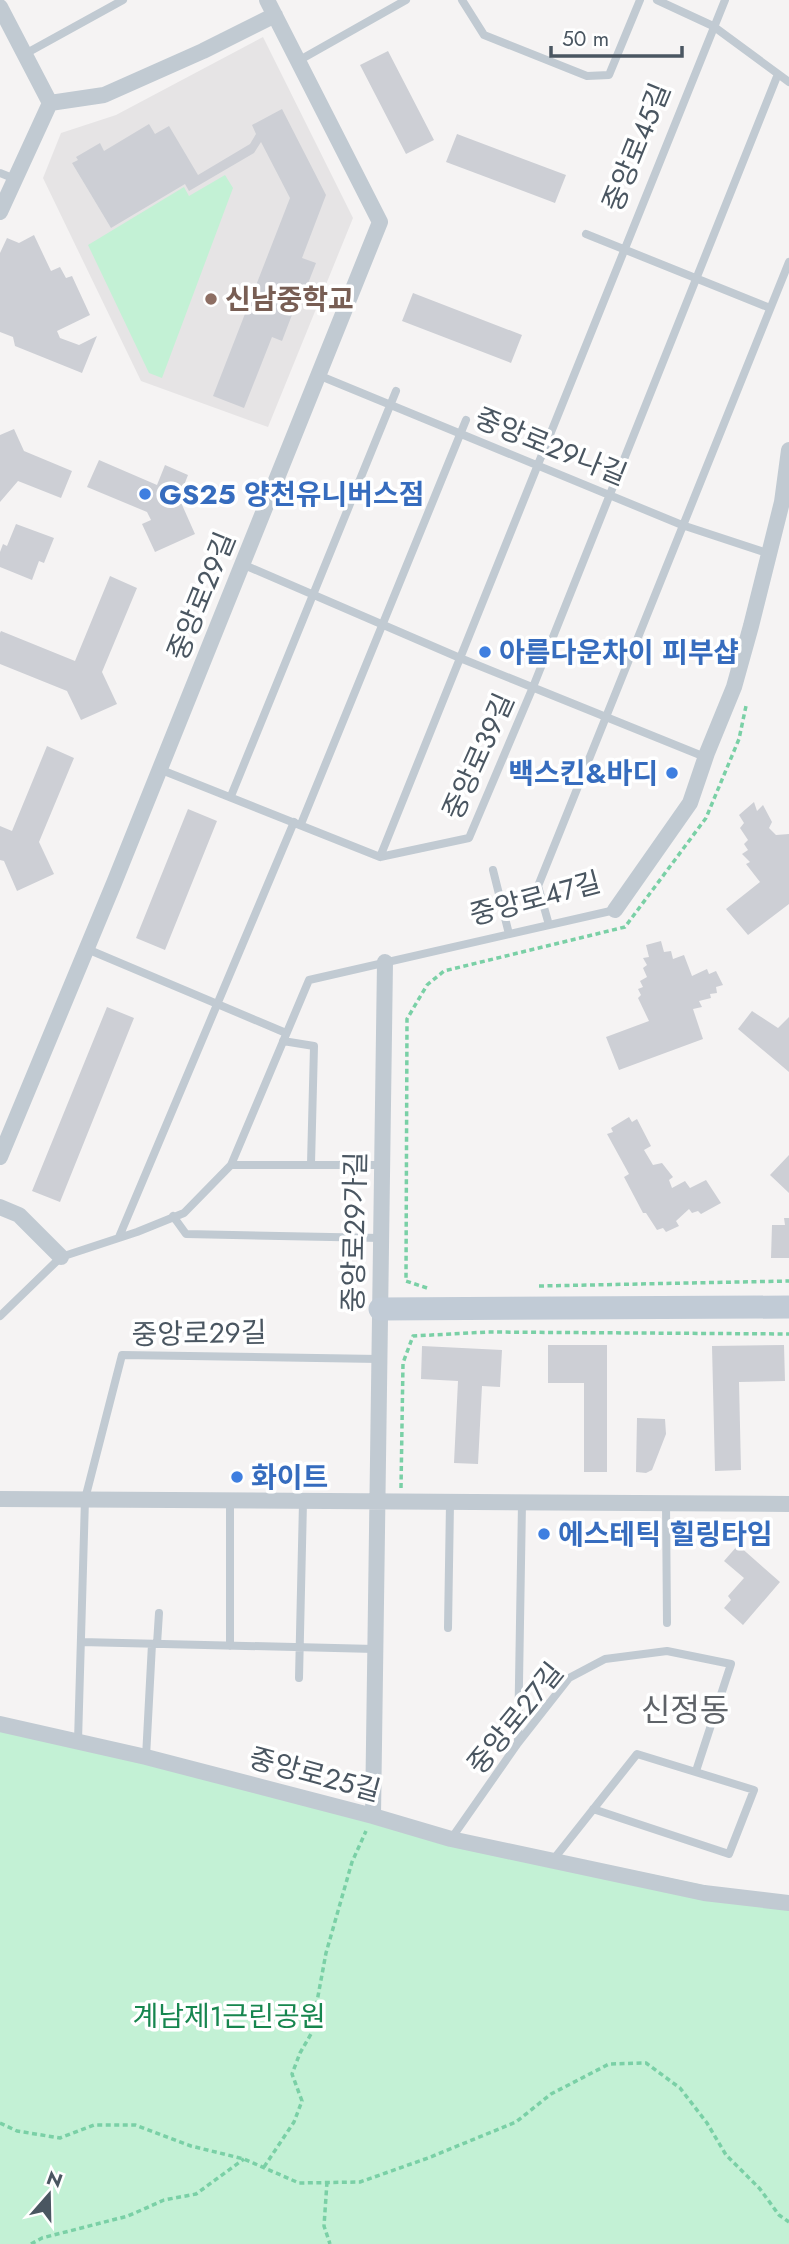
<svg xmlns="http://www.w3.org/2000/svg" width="789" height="2244" font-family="Jost,'Noto Sans KR',sans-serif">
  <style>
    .education { fill: #e6e4e5 }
    .green { fill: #c3f1d5 }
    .building { fill: #cdcfd5 }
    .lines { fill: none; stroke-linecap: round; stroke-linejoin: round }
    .path { stroke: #7ad0a6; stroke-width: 3.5; stroke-dasharray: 5 3.5; stroke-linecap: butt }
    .lane { stroke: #c1cad2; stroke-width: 8 }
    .street { stroke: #c1cad2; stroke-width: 16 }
    .secondary { stroke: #c1cbd6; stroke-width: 23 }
    .education-dot { fill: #8d6e63; stroke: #fff; stroke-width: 2.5 }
    .shop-dot { fill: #3f7fe0; stroke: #fff; stroke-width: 2.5 }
    .labels { text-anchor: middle; stroke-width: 7; stroke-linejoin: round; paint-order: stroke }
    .street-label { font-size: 28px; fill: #4a5661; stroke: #fff }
    .education-label { font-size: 28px; font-weight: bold; fill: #785e54; stroke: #fff; text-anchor: start }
    .shop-label { font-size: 28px; font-weight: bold; fill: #366cbe; stroke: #fff; text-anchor: start }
    .park-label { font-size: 28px; fill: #17864f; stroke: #fff }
    .quarter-label { font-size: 32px; fill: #5f6368; stroke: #fff }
  </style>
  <rect width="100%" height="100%" fill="#f5f3f3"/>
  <path class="education" d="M263 37 353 218 268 427 141 381 43 178 61 133 116 115Z"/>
  <path class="green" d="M225 175 233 188 162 378 149 373 88 245 184 187 189 196Z
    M0 1724 373 1816 789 1903V2244H0Z"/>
  <path class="building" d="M388 51 434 140 406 154 360 65Z
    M282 109 326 195 302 258 316 263 298 309 295 307 282 341 272 337 244 408 213 396 290 198 261 142 254 153 189 191 185 184 111 228 72 163 78 160 76 157 100 143 104 151 149 124 155 134 169 126 198 175 250 144 256 134 252 125Z
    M457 134 566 175 555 203 446 162Z
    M34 235 51 271 60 267 66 278 72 276 90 315 57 331 60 338 79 345 97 336 82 373 15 346 13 337 0 332V253L7 238 19 243Z
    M413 293 522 335 511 363 402 321Z
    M14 429 24 451 72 471 61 498 18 481 0 502V435Z
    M99 460 157 485 165 465 188 475 179 498 195 534 155 552 142 524 151 520 147 512 87 487Z
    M16 524 54 538 44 563 39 561 32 580 0 567V552L3 544 7 546Z
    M110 576 137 588 102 672 117 704 81 720 67 691 0 664V633L1 631 75 661Z
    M47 746 74 758 39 842 54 874 17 891 4 861 0 860V826L12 831Z
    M754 802 757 811 763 805 772 822 769 828 776 835 789 834V904L748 935 726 909 760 882 746 864 750 862 742 854 748 850 744 844 748 840 740 828 744 823 739 815Z
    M188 809 217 821 165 950 136 938Z
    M661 941 664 952 671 951 673 959 684 955 692 976 707 969 709 974 716 971 723 985 716 987 717 993 710 994 711 998 699 1001 702 1007 693 1009 703 1039 619 1070 606 1037 649 1021 638 998 641 995 638 989 643 987 640 981 647 977 643 968 647 965 643 958 649 957 646 945Z
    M107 1007 134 1018 60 1202 32 1191Z
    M752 1011 778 1028 789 1017V1072L738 1029Z
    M629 1117 632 1122 637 1119 651 1146 644 1150 653 1165 662 1163 673 1177 669 1180 672 1188 685 1181 690 1188 706 1180 721 1203 701 1214 698 1211 692 1213 689 1209 676 1221 679 1226 666 1232 663 1228 657 1230 646 1213H643L624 1177 629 1174 607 1134 613 1132 611 1128Z
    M789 1155V1193L770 1175Z
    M784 1218H789V1258H771L772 1225H785Z
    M548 1345H607V1472H584V1383H548Z
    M784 1345 785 1381 739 1382 741 1470 715 1471 712 1346Z
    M422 1346 502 1350 500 1387 482 1386 478 1464 454 1463 458 1381 421 1379Z
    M637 1418 665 1419 666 1434 652 1470 646 1473 636 1472Z
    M738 1545 780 1582 743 1625 724 1608 731 1600 728 1596 744 1578 724 1561Z"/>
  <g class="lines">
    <path class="path" d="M539 1286 789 1281
      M427 1288 406 1281 407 1019 427 985 444 971 625 927 706 818 739 739 746 706
      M401 1488 403 1363 413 1336 488 1332 789 1334
      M0 2123 17 2131 60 2138 94 2125H135L191 2146 244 2159 299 2183 360 2182 428 2158 516 2122 551 2094 609 2064 646 2063 680 2088 707 2123 726 2155 760 2189 779 2215 789 2222
      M264 2167 294 2122 302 2101 292 2074 300 2053 311 2034 326 1953 352 1862 366 1831
      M327 2182 324 2226 330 2244
      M31 2244 42 2238 128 2216 164 2200 196 2194 244 2159"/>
    <path class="lane" d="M462 0 484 35 587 76 609 75 640 0
      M657 0 713 26 789 82
      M25 54 123 0
      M298 61 406 0
      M0 173 15 179
      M586 234 770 308
      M318 375 682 525 770 554
      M242 564 460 658 705 757
      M159 769 380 857 469 838 533 687 778 74
      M231 796 396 391
      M301 824 466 420
      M380 857 725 0
      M493 870 509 934
      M549 925 538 886 789 262
      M87 949 286 1033
      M283 1041 314 1046 311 1164
      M231 1165H381
      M173 1216 186 1234 381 1238
      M119 1237 294 822
      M0 1316 61 1257 137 1232 184 1213 231 1165 309 980 615 910
      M230 1501V1646
      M666 1504 667 1623
      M448 1628 450 1503
      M81 1642 375 1649
      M157 1644 159 1613
      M299 1678 303 1502
      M78 1741 85 1499 122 1355 379 1359
      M518 1742 522 1503
      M146 1757 152 1644
      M451 1839 518 1743 569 1678 605 1659 667 1651 731 1664 696 1771
      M553 1860 637 1754 754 1790 729 1854 593 1809"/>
    <path class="street" d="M0 7 50 103
      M50 103 104 95 203 51 275 15
      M0 212 50 103
      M615 910 690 803 707 753 734 687 751 626 782 502 789 450
      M0 1157 114 883 380 222 267 0
      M0 1207 19 1215 61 1257
      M0 1499 789 1504
      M0 1724 146 1757 373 1816 451 1839 704 1893 789 1903
      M373 1816 385 962"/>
    <path class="secondary" d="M380 1309 789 1307"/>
  </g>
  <circle class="education-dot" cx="211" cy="299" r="7"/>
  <g class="shop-dot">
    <circle cx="145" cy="494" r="7"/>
    <circle cx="485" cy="652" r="7"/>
    <circle cx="672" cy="773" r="7"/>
    <circle cx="237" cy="1477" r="7"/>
    <circle cx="544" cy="1534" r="7"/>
  </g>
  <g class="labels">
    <g class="street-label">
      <text transform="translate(636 147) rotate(-68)" y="10">중앙로45길</text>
      <text transform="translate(551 446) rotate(22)" y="10">중앙로29나길</text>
      <text transform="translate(201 596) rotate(-68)" y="10">중앙로29길</text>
      <text transform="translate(478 756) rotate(-66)" y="10">중앙로39길</text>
      <text transform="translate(535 898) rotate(-15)" y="10">중앙로47길</text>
      <text transform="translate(354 1232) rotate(-89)" y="10">중앙로29가길</text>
      <text transform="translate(199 1333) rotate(-1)" y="10">중앙로29길</text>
      <text transform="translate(515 1718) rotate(-51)" y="10">중앙로27길</text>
      <text transform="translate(315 1774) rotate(15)" y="10">중앙로25길</text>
    </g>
    <g class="education-label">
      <text x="225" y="309">신남중학교</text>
    </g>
    <g class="shop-label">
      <text x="159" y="504">GS25 양천유니버스점</text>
      <text x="499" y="662">아름다운차이 피부샵</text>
      <text x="658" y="783" text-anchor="end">백스킨&amp;바디</text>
      <text x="251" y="1487">화이트</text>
      <text x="558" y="1544">에스테틱 힐링타임</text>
    </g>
    <g class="park-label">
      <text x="229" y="2026">계남제1근린공원</text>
    </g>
    <g class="quarter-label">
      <text x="685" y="1721">신정동</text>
    </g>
  </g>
  <g transform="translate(49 2195) rotate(20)" stroke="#ffffff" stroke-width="5" paint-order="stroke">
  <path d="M0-5L12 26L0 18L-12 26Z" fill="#4a5661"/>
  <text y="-10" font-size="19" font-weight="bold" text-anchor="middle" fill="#4a5661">N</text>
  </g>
  <path d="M551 46v10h131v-10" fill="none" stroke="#4a5661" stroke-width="3.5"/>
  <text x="562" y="46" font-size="21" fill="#4a5661" stroke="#ffffff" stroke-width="5" paint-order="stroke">50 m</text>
</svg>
